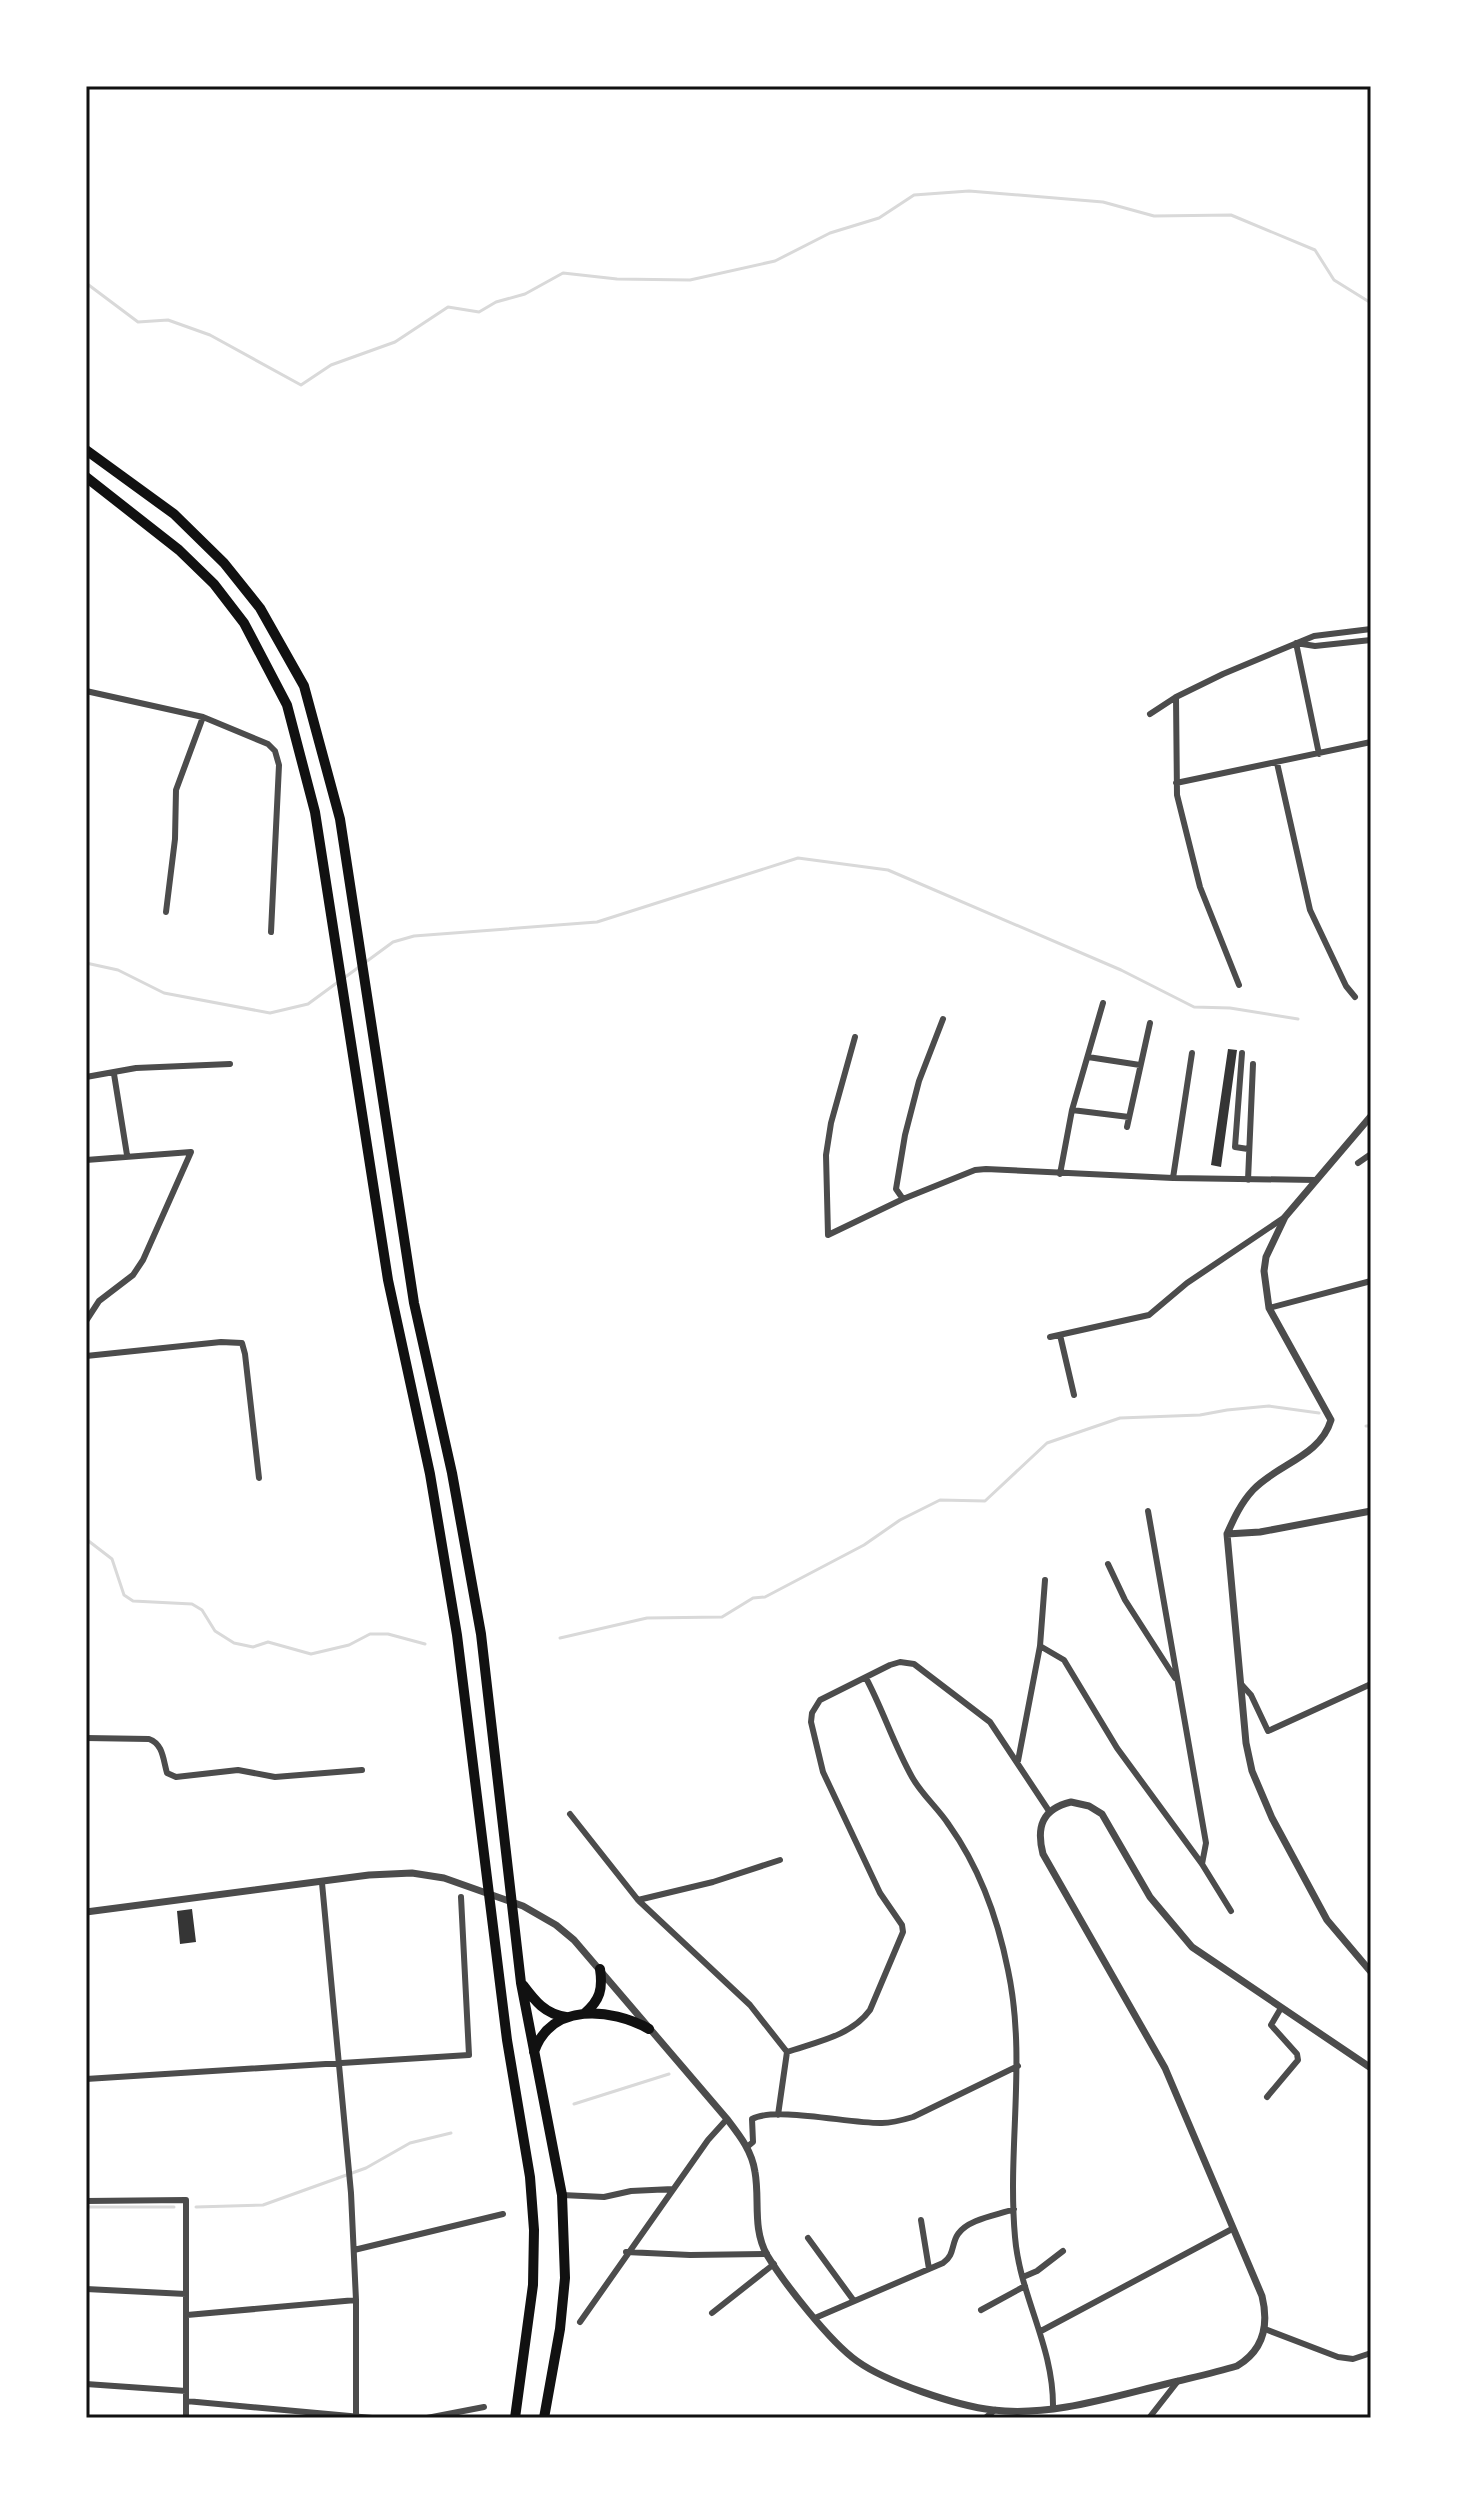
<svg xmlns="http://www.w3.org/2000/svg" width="1457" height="2504" font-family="'Roboto Serif',serif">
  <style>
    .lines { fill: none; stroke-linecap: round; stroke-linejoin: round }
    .stream { stroke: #d9d9d9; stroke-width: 3 }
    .building { fill: #353535 }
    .minor { stroke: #4c4c4c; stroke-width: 6 }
    .tertiary { stroke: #4c4c4c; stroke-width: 7 }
    .trunk { stroke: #111; stroke-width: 10 }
    .neatline { fill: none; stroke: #111; stroke-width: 3 }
  </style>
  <rect width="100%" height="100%" fill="#fff"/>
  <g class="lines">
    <path class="stream" d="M86 283 138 322 168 320 210 335 301 385 331 365 395 342 448 307 479 312 496 302 525 294 563 273 617 279 690 280 775 261 830 233 879 218 914 195 969 191 1103 202 1154 216 1231 215 1315 250 1334 280 1371 303
      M86 963 118 970 164 993 270 1013 308 1004 338 982
      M344 978 393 942 414 936 597 922 798 858 888 870 1121 970 1194 1007 1230 1008 1298 1019
      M1366 1426H1371
      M86 1539 112 1559 124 1595 133 1601 192 1604 202 1610 215 1631 234 1643 253 1647 268 1642 311 1654 349 1645 370 1634H388L425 1644
      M560 1638 647 1618 722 1617 753 1598 765 1597 864 1545 900 1520 940 1500 985 1501 1047 1443 1120 1418 1200 1415 1227 1410 1269 1406 1319 1413
      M574 2104 669 2074
      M86 2207H174
      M196 2207 263 2205 366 2168 410 2143 451 2133"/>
  </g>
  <path class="building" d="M1228 1049 1237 1050 1221 1167 1211 1165Z
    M192 1909 196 1942 180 1944 177 1911Z"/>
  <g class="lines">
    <path class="minor" d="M1296 643 1319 754
      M1296 643 1315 646 1371 640
      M86 691 203 717 268 744 275 751 279 765 271 932
      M1176 697 1177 795 1200 887 1239 985
      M1150 714 1176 697 1223 674 1314 636 1371 629
      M1277 763 1310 910 1346 986 1355 997
      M1176 783 1371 742
      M166 912 175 839 176 790 203 717
      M855 1037 831 1123 826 1155 828 1235 903 1199 975 1170 986 1169 1173 1178 1316 1180
      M1242 1053 1235 1147 1248 1149
      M1088 1057 1140 1065
      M114 1074 127 1155
      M86 1077 136 1068 230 1064
      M1072 1110 1129 1117
      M1127 1127 1150 1023
      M86 1160 191 1152 143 1260 133 1275 99 1301 86 1321
      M1358 1163 1371 1154
      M1060 1174 1072 1110 1103 1003
      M1173 1178 1192 1053
      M1248 1180 1253 1064
      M903 1199 896 1189 905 1135 919 1081 943 1019
      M1269 1308 1371 1281
      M1060 1335 1074 1395
      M1050 1337 1149 1315 1187 1283 1285 1217
      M86 1356 221 1342 242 1343 245 1354 259 1478
      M1148 1511 1206 1843 1202 1864
      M1108 1564 1125 1600 1175 1678
      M1040 1646 1064 1660 1117 1748 1202 1864 1231 1911
      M866 1678C883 1710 894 1745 912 1777 922 1795 938 1808 949 1825 979 1867 998 1920 1008 1970 1027 2059 1007 2148 1015 2237 1020 2297 1054 2346 1053 2408
      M1241 1684 1251 1695 1268 1731 1371 1684
      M86 1738 149 1739C163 1744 163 1759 167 1773L176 1777 238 1770 275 1777 362 1770
      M1018 1761 1040 1646 1045 1580
      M570 1814 638 1900 750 2005 787 2052 778 2115
      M322 1883 351 2193 356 2300V2418
      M638 1900 713 1882 780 1860
      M787 2052C816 2042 851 2036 870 2010L903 1932 902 1925 880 1893 823 1772 811 1722 812 1713 820 1700 890 1665 900 1662 914 1664 990 1722 1049 1811
      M86 2079 469 2055 461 1897
      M1267 2097 1298 2060 1297 2054 1271 2025 1281 2008
      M747 2147 753 2142 752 2119C776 2106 851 2124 882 2123 893 2123 903 2120 913 2117L1018 2066
      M562 2195 604 2197 631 2191 673 2189
      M86 2201 186 2200V2418
      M921 2220 929 2269
      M808 2238 854 2301
      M354 2250 503 2214
      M626 2252 690 2255 767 2254
      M1023 2277 1037 2271 1063 2251
      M86 2289 186 2294
      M981 2310 1025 2286
      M712 2313 774 2264
      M187 2315 356 2300
      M815 2318 943 2263C955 2255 951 2244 958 2234 968 2219 998 2215 1014 2209
      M580 2322 708 2140 727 2119
      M1265 2329 1338 2357 1353 2359 1371 2353
      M1041 2331 1232 2229
      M86 2384 186 2391
      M186 2401 372 2418
      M427 2418 484 2407
      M985 2418 995 2410
      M1149 2418 1178 2381"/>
    <path class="tertiary" d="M1371 1116 1285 1217 1266 1257 1264 1271 1269 1308 1331 1420C1320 1457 1277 1464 1253 1490 1241 1503 1234 1518 1227 1534L1246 1743 1252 1771 1272 1818 1327 1920 1371 1972
      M1227 1534 1260 1532 1371 1511
      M86 1912 369 1875 412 1873 444 1878 523 1906 556 1925 574 1940 727 2119C740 2136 752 2151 755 2172 760 2200 752 2228 767 2255 784 2283 830 2342 857 2361 886 2382 957 2406 993 2410 1050 2417 1112 2397 1166 2384 1190 2378 1214 2373 1237 2366 1264 2350 1269 2325 1262 2296L1165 2068 1043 1854C1036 1827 1042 1809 1071 1802L1089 1806 1102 1814 1150 1897 1192 1947 1371 2068"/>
    <path class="trunk" d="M86 450 174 514 224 563 260 608 304 686 340 819 414 1303 452 1473 481 1634 521 1983 562 2195 565 2278 560 2329 544 2418
      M86 477 179 550 214 584 244 623 287 705 315 812 388 1280 430 1474 457 1635 507 2040 530 2177 534 2230 533 2285 515 2418
      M523 1985C535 2001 545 2014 566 2017
      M585 2013C600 2000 603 1989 600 1969
      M534 2052C551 2002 611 2008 649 2029"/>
  </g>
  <rect width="1457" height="2504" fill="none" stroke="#ffffff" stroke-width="176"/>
  <rect x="88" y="88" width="1281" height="2328" class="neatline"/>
</svg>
